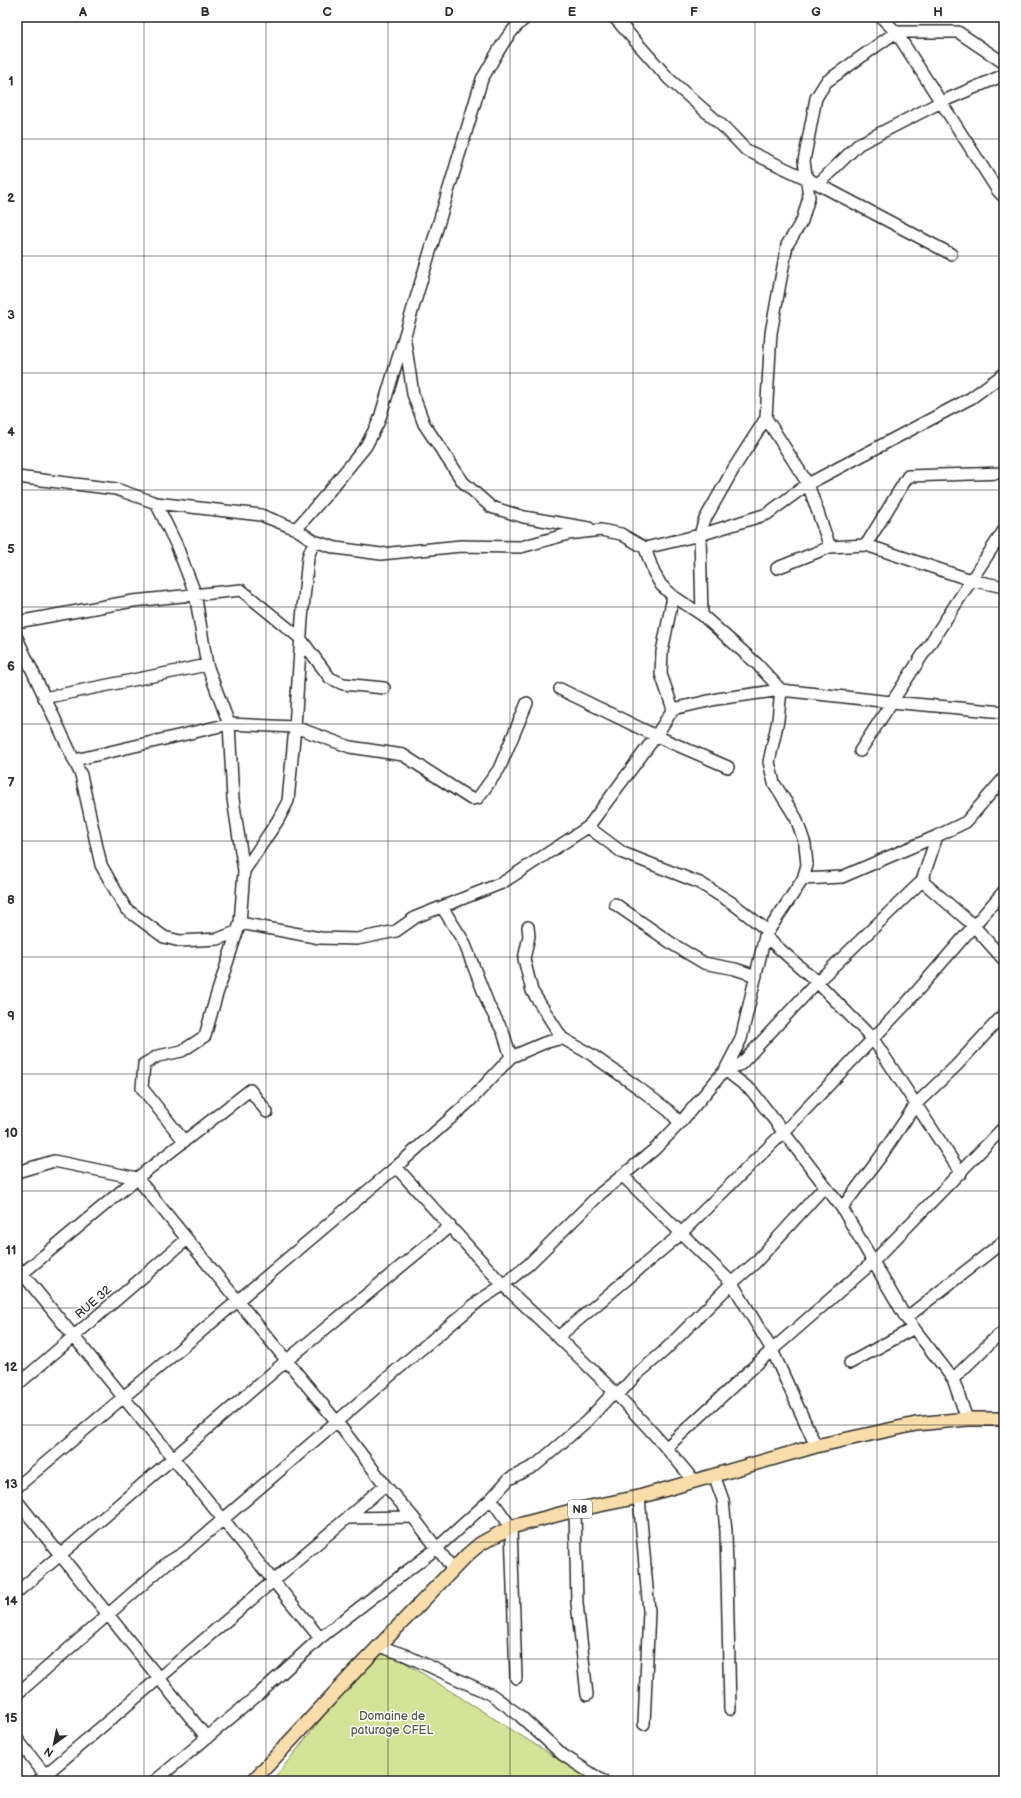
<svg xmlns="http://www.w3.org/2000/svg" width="1021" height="1798" font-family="'Balsamiq Sans',sans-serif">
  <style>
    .green { fill: #d3e397; stroke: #7f8761 }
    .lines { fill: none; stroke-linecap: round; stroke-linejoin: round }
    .minor-casing { stroke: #2b2b2b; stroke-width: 14 }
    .major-casing { stroke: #2b2b2b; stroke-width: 16 }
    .minor { stroke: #fff; stroke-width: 11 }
    .major { stroke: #f9deab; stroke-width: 13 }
    .grid { fill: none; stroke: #2b2b2b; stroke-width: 1; stroke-opacity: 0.55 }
    .labels { text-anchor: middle; stroke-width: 3; stroke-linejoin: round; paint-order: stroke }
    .shield { fill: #fff; stroke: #6b6b6b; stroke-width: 1 }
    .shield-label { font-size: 11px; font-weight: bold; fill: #2b2b2b }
    .street-label { font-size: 12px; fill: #2b2b2b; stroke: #fff }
    .park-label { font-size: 12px; fill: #555946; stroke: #fff }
    .neatline { fill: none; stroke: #2b2b2b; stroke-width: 1.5 }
    .grid-label { font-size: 13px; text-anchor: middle; font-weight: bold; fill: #2b2b2b }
  </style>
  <rect width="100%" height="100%" fill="#fff"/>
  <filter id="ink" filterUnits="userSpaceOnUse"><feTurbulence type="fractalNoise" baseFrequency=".025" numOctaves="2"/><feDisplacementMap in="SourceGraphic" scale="8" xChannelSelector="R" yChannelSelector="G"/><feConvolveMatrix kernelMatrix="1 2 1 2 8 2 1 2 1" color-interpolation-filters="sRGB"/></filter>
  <g filter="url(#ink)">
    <path class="green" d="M379 1646 593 1781H272Z"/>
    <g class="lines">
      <defs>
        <path id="minor" d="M614 17 669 79 727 130 746 150 818 184 951 254
          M881 17 896 32 998 191 1004 197
          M818 184 859 144 941 102 1004 75
          M405 341 413 394 424 424 463 482 491 507 524 517 589 528
          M766 418 808 484 830 547
          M17 477 116 489 156 503 261 515 296 529 326 495 366 446 379 421 482 79C495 58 506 32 527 17
          M156 503 176 544 195 593 207 665 229 724 233 799 244 871
          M296 529 314 541 336 548 381 554 461 546 521 547 568 534 601 530 621 534 645 548 654 573 661 585 673 596 702 615 757 664 781 690 778 720 769 762 774 783 796 818 805 844 807 865 803 879 765 936 741 1039 725 1070 680 1123 655 1149 601 1193 528 1265 503 1285C569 1347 637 1410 694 1481
          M866 545 908 476 1004 473
          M645 548 700 535 767 514 808 484 971 398 1004 374
          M777 568 830 547 866 545 971 580 1004 587
          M673 596 662 652 661 674 673 709
          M702 615 700 535 704 521 734 468 766 418 771 333 787 245 802 221 809 197 804 161 816 98 826 82 896 32H958L1004 63
          M17 622 133 601 241 590 300 638 330 678 343 684 384 688
          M17 638 81 775 101 865 126 909 164 937 180 941 218 939 236 932
          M560 689 656 736 728 767
          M44 698 207 665
          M860 751 1004 530
          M75 760 229 724 295 727 350 747 403 755 471 799 478 798 499 769 527 703
          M588 827 623 853 700 883 732 903 768 931
          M803 879 842 877 937 836 966 822 1004 778
          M922 881 973 925 1004 960
          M615 904 674 945 704 963 735 969 756 976
          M442 907 464 942 489 1006 503 1032 511 1057
          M240 923 320 938 357 939 396 931 416 917 502 883 588 827 656 736 673 709 717 699 781 690 891 702 1004 712
          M528 927 529 936 524 959 532 991 562 1038 592 1055 636 1086 669 1111 680 1123
          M765 936 817 982 873 1039 961 1173
          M725 1070 741 1064 817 982 922 881 937 836
          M184 1141 142 1088 144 1064 158 1056 182 1051 205 1036 216 997 240 923 244 871 278 820 288 801 295 727 302 619 308 557 314 541
          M17 1172 54 1161 137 1178 337 1422 385 1485 413 1517 453 1569
          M623 1176 732 1283 772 1350 816 1446
          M825 1186 842 1208 906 1318 953 1379 967 1419
          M842 1208 881 1156 916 1104 956 1066 1004 1014
          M17 1267 320 1638
          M17 1278 137 1178 250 1090 267 1112
          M906 1318 1004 1241
          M558 1337 676 1238 784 1132 905 1005 1004 891
          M850 1363 914 1328
          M953 1379 996 1337 1004 1332
          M17 1385 186 1240
          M617 1396 635 1376 663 1352 732 1283 755 1263 825 1186 752 1091 725 1070
          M667 1447 772 1350 873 1262 1004 1127
          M714 1475 723 1500 726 1531 730 1709
          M17 1487 396 1167 469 1102 511 1057 544 1043 562 1038
          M639 1497 649 1611 644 1724
          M491 1499 511 1527 516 1678
          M17 1501 207 1738
          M575 1510 577 1603 587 1695
          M347 1518 385 1485
          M17 1592 286 1361 450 1226
          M379 1646 405 1655 492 1695 519 1715 563 1755 603 1781
          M17 1694 167 1563 185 1552 420 1350 480 1300 503 1285 396 1167
          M17 1739 50 1781
          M38 1781 347 1518 413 1517
          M155 1781 259 1694 320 1638 437 1548 491 1499 509 1479 536 1465 587 1421 613 1393"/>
        <path id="major" d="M253 1781 357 1669 467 1555 480 1544 511 1527 575 1510 639 1497 816 1446 916 1424 967 1419H1004"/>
      </defs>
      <use href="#minor" class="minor-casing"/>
      <use href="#major" class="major-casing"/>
      <use href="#minor" class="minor"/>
      <use href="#major" class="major"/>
    </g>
  </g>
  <path class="grid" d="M144 17V1781M266 17V1781M388 17V1781M510 17V1781M633 17V1781M755 17V1781M877 17V1781M17 139H1004M17 256H1004M17 373H1004M17 490H1004M17 607H1004M17 724H1004M17 841H1004M17 957H1004M17 1074H1004M17 1191H1004M17 1308H1004M17 1425H1004M17 1542H1004M17 1659H1004"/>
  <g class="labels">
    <rect class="shield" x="568" y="1500" width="24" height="18" rx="3"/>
    <g class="shield-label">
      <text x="580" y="1513">N8</text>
    </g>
    <g class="street-label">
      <text transform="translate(93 1302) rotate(-41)" y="4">RUE 32</text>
    </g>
    <g class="park-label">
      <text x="392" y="1720">Domaine de<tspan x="392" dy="14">paturage CFEL</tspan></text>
    </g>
  </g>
  <rect width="1021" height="1798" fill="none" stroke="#fff" stroke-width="44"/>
  <g transform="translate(54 1744) rotate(213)" stroke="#ffffff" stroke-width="3" paint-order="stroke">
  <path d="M0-3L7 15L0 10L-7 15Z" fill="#2b2b2b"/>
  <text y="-6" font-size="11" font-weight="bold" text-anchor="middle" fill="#2b2b2b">N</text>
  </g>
  <rect x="22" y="22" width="977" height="1754" class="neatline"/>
  <g class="grid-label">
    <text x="83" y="16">A</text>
    <text x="205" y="16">B</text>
    <text x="327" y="16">C</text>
    <text x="449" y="16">D</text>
    <text x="572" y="16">E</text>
    <text x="694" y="16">F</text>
    <text x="816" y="16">G</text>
    <text x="938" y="16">H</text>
    <text x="11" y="85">1</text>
    <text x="11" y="202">2</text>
    <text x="11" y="319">3</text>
    <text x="11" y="436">4</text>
    <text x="11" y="553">5</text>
    <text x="11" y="670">6</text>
    <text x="11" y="787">7</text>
    <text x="11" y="904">8</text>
    <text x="11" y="1020">9</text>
    <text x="11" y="1137">10</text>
    <text x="11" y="1254">11</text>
    <text x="11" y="1371">12</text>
    <text x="11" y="1488">13</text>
    <text x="11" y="1605">14</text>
    <text x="11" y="1722">15</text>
  </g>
</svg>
